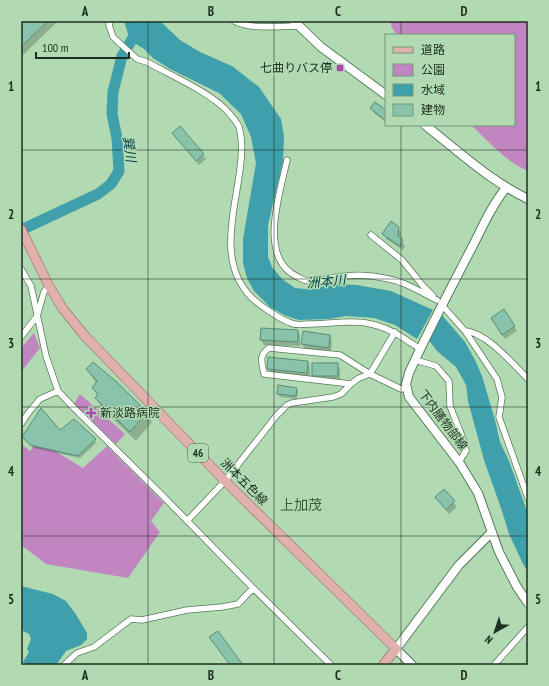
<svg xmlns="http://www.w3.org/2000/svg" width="549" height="686" font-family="'PT Sans Narrow','Noto Sans JP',sans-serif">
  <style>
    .green { fill: #c186c2 }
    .water { fill: #3f9fab }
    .shadow { fill: #0003 }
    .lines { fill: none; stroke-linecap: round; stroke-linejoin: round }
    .river { stroke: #3f9fab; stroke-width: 11 }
    .building { fill: #8ac3ab; stroke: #568e77 }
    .street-casing { stroke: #567c59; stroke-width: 7 }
    .secondary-casing { stroke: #567c59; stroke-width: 10 }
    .primary-casing { stroke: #906258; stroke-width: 10 }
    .street { stroke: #fff; stroke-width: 5.5 }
    .secondary { stroke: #fff; stroke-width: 8 }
    .primary { stroke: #e1b2ad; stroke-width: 9 }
    .grid { fill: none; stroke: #1e2e1f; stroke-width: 1; stroke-opacity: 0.55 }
    .poi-dot { fill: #aa47ad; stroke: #b1dab3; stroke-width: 1.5 }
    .labels { text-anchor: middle; stroke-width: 3; stroke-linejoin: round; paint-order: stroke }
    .shield { fill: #b1dab3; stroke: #4a624b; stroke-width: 1 }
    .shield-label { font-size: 11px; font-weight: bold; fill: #1e2e1f }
    .poi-label { font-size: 12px; fill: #1e2e1f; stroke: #b1dab3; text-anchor: end }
    .street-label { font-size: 12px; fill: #1e2e1f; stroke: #b1dab3 }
    .water-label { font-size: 13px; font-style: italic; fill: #024047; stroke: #b1dab3 }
    .quarter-label { font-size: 14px; fill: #375c3b; stroke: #b1dab3 }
    .neatline { fill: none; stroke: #1e2e1f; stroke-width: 1.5 }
    .grid-label { font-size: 13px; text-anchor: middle; font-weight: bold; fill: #1e2e1f }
  </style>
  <rect width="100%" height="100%" fill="#b1dab3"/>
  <path class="green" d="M390 21H528V171C506 162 489 142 471 125H514V35H397L392 28Z
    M34 333 40 348 21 372V348Z
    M80 394 125 434 116 444 74 404Z
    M38 441 83 468 107 446 164 503 151 521 160 532 128 578 46 564 21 545V444L30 451Z"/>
  <path class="water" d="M124 21H160L180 40 200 52 232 66 259 87 281 119 284 137 283 161 268 225V257L272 267 282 279 295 288 305 289 335 284 357 285 391 291 433 310 417 339 395 325 374 318 346 316 329 319 299 320 286 316 270 307 254 291 247 278 243 263V239L256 163 251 137 241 114 219 93 170 69 153 58 144 49 130 40Z
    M441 314 465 342 475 360 482 376 495 420 500 442 509 461 528 514V572L523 564 509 534 502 511 484 460 468 401 466 385 456 367 437 351 428 339Z
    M21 586 53 594 66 601 75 613 87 633V639L81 645 66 651 56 665H27L23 662 29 652 27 649 31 639 29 634 21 630Z"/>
  <path class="shadow" d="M21 21H58L21 57Z
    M371 108 386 112V122L374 113Z
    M180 127 206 159 199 165 173 133Z
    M398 228 401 233 400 239 405 246 403 250 386 239 384 234Z
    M495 323 514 326 517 331 505 339Z
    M297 331 300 335V346L264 345 261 340Z
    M303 333 330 336 332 340 331 352 305 349 302 344Z
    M308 362 310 367V377L271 373 268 369Z
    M337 364 340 369V381L316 380 313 376Z
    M87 369 146 412 152 422 136 441 102 408 96 398 98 396 93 388 96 383Z
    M296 389 298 392 297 399 280 397 278 394Z
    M60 431 95 440 96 443 80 458 33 448 23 437Z
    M444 490 457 507 449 514 436 498Z"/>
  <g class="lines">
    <path class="river" d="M21 230 98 194 111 184 119 171 117 138 112 114 113 92 122 56 143 21"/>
  </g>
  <path class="building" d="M21 21H48L21 47Z
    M375 102 386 110V121L370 108Z
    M180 126 204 154 196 161 172 133Z
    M391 221 399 227 398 236 403 240 400 246 382 234Z
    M504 309 515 326 502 335 491 318Z
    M261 328 298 330V342L260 340Z
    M303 331 330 335 329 348 301 344Z
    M268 357 308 361 307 373 267 369Z
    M93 362 118 383 147 412 130 432 95 398 98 394 92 388 97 381 86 369Z
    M312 363H338V376H312Z
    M278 385 297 388 296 396 277 394Z
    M41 408 60 430 74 419 96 439 78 456 30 445 22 437Z
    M444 489 455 501 446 510 435 497Z
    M218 631 243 665H230L209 637Z"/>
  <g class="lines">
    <defs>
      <path id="street" d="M110 21 109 25 113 37 137 59 147 62C170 75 212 93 229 113 232 117 237 122 239 127 243 141 242 155 240 169 235 211 217 262 251 297 259 305 282 321 294 324 298 325 304 324 309 324 328 324 348 320 366 323 389 327 402 337 420 349
        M234 21C253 30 278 26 299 26
        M287 160C280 193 257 259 298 277 302 279 305 281 309 281 315 282 321 280 327 279 345 275 366 274 384 278 404 281 420 292 437 300
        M371 235 402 260 423 286 433 296
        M21 269 31 286 46 356 58 391 74 408 160 493 253 588 331 665
        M441 304 465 331C486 332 513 364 528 379
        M465 331 497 379 502 397 499 417 528 498
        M21 337 37 316 44 292 49 286
        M415 360 436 366 449 381 450 406 465 444 466 451 459 462
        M351 384 264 374C262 362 258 356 269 348L340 355 370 374 395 332
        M21 424 29 412 40 399 58 391
        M187 521 225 481 277 415 287 405 292 403 333 397 341 394 351 384 359 378 370 374 401 389 406 388
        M64 665 77 653 94 647 131 619 142 620 187 610 222 607 238 604 253 588
        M494 665 528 627"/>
      <path id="secondary" d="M294 21 321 47 386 95
        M425 125C458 151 490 181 528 199
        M506 188C490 207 480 233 468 255 448 294 427 333 409 373L406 384 409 397 459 462 478 493 499 552 517 587 528 603
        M412 665 396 649 459 565 491 533"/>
      <path id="primary" d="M21 229 49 286 63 309 84 335 225 481 396 649 383 665"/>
    </defs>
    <use href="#street" class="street-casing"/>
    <use href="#secondary" class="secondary-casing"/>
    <use href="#primary" class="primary-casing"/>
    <use href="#street" class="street"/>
    <use href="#secondary" class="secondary"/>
    <use href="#primary" class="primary"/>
  </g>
  <path class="grid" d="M148 21V665M274 21V665M401 21V35M401 125V665M21 150H528M21 279H528M21 407H528M21 536H528"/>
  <g class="poi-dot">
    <rect x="336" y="64" width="8" height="8" rx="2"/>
    <path d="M89 407h4v4h4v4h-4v4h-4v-4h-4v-4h4z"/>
  </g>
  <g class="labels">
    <rect class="shield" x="188" y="444" width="20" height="18" rx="3"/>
    <g class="shield-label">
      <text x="198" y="457">46</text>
    </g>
    <g class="poi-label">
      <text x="332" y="72">七曲りバス停</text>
      <text x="100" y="417" text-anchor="start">新淡路病院</text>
    </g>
    <g class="street-label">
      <text transform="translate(443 420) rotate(53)" y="4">下内膳物部線</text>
      <text transform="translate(244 482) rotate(45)" y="4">洲本五色線</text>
    </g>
    <g class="water-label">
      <text transform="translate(130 149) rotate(82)" y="5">巽川</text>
      <text transform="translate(326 281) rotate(-5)" y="5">洲本川</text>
    </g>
    <g class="quarter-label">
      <text x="301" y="510">上加茂</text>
    </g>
  </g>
  <rect width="549" height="686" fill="none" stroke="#b1dab3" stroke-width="44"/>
  <rect x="385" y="34" width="130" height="92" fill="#b1dab3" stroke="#769578"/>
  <rect x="393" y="47" width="20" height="6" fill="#e1b2ad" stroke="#769578"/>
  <text x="421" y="54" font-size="12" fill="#1e2e1f">道路</text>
  <rect x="393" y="64" width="20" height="12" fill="#c186c2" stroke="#769578"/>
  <text x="421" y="74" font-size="12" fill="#1e2e1f">公園</text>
  <rect x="393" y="84" width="20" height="12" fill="#3f9fab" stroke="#769578"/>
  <text x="421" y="94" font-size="12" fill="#1e2e1f">水域</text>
  <rect x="393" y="104" width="20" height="12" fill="#8ac3ab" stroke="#769578"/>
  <text x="421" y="114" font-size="12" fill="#1e2e1f">建物</text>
  <g transform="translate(495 632) rotate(219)" stroke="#b1dab3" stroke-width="3" paint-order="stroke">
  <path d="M0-3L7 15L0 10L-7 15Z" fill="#1e2e1f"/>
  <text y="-6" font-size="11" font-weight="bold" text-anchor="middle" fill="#1e2e1f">N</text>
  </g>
  <path d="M36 52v6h93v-6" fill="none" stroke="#1e2e1f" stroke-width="2"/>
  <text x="42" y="52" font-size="12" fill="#1e2e1f" stroke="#b1dab3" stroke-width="3" paint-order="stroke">100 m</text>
  <rect x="22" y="22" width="505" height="642" class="neatline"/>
  <g class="grid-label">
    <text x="85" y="16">A</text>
    <text x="211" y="16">B</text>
    <text x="338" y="16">C</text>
    <text x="464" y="16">D</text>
    <text x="11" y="91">1</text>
    <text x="538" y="91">1</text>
    <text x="11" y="219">2</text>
    <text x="538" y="219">2</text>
    <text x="11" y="348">3</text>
    <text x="538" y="348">3</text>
    <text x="11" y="476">4</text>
    <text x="538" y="476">4</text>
    <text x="11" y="604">5</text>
    <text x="538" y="604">5</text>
    <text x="85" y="680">A</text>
    <text x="211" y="680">B</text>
    <text x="338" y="680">C</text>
    <text x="464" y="680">D</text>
  </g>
</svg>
